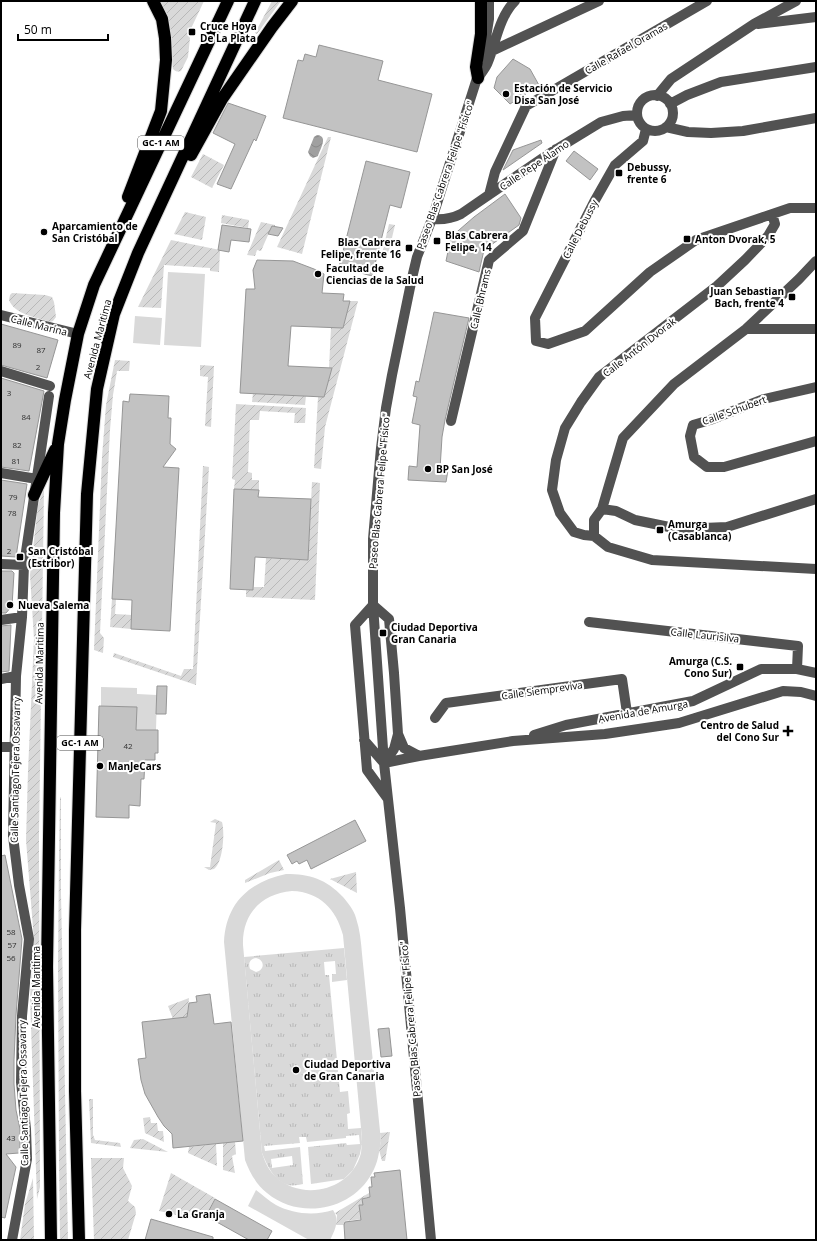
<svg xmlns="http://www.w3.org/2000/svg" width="817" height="1241" font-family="'Open Sans',sans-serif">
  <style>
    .grass { fill: url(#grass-tufts); fill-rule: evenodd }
    .garden { fill: url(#garden-furrows) }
    .pitch { fill: #d9d9d9; fill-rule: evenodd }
    .water { fill: url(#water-waves) }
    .building { fill: #c2c2c2; stroke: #969696 }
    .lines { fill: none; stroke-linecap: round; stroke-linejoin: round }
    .highway-casing { stroke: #dbdbdb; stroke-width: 14 }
    .minor { stroke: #525252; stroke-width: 10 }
    .highway { stroke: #000; stroke-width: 12 }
    .poi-dot { fill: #000; stroke: #fff; stroke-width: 1.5 }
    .labels { text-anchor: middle; stroke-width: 4; stroke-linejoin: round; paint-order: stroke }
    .number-label { font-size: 8px; fill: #303030 }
    .shield { fill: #fff; stroke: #4c4c4c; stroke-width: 1 }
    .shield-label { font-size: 9px; font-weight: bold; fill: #000 }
    .poi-label { font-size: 10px; font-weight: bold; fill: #000; stroke: #fff; text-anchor: start }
    .street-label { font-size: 10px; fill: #000; stroke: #fff }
  </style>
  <defs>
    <pattern id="grass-tufts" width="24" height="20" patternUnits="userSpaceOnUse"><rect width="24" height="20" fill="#d9d9d9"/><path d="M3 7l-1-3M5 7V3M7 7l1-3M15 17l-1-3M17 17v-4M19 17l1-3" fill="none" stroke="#b8b8b8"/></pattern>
    <pattern id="garden-furrows" width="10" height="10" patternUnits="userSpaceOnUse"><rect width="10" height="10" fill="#d9d9d9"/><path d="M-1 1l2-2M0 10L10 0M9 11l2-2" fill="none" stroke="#b8b8b8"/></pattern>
    <pattern id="water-waves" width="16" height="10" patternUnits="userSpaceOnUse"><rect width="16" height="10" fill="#a0a0a0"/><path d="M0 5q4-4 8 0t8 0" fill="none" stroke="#888"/></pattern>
  </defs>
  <rect width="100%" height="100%" fill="#fff"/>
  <path class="grass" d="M344 948 347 980 332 982V974H336L335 961 324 962 325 975H329L340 1092 348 1091 350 1113 347 1114 348 1129 361 1128 362 1143 360 1154 353 1170 344 1179 311 1184 308 1147 346 1143 347 1145 360 1144 359 1135 346 1136V1138L307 1142 306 1137H299L300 1143 264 1146 265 1151 300 1147 303 1184C299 1185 292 1186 288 1185 274 1181 267 1165 262 1153L244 957ZM256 958C265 960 265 970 256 972L250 969C248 963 250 959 256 958ZM292 1156 293 1165 272 1168 271 1159Z"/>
  <path class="garden" d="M160 1H204L188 35 190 38 188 57 181 71C178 72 176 72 173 69L172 40 170 30Z
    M272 1H281L257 34 255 33Z
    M328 137H331L302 254 277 247Z
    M203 154 224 165 212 188 191 177Z
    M185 212 206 217 202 240 174 234Z
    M222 215 249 220 248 228 221 223Z
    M261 222 275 225V226H272L261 251 257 250 255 256 247 255Z
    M389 224 395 225 387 259 381 258Z
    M171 240 220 250 219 272 210 271V268L164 265 161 308 138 307Z
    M12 293 45 295 52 297 54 302 56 317 53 321 50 322C36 317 15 315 9 300L10 295Z
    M350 301H358L325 427 321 469 314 468 318 397H324L332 368H329L331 327 343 328Z
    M115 360 130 361 129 371H117L113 395 110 430 100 633 104 638 103 653 94 650 102 457 106 405Z
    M200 365 214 366 211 427 205 426 208 377 200 376Z
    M253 393 306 396 305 405 252 402Z
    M236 404 306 408 305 423H294L295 413 260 411 259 420H250L248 472 252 473V480H259V490L234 489 235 480 232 479Z
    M203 466 209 467 196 685 113 657 114 653 181 676 184 669H193Z
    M312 482 320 483 315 600 246 597V590H253L254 587H264L266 558 308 560Z
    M44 489 39 838 40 1187 37 1199 30 997 34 940 26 840 28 771 34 639 30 575 38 505Z
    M112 599H116L115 614 132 615 131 629 110 627Z
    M60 797 61 798V894L68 1240H60L59 1156 58 967 59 856Z
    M215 819 222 822C225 832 223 863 214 869L209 870 204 867H210L216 823 210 822Z
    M279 860 284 870 270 873 245 883V880Z
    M356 872 357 893 330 879Z
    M189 998 187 1017 173 1019 168 1006Z
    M89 1099H93V1135L95 1140 120 1143 121 1147 91 1143Z
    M150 1117 151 1123H157L158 1131H163L164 1142 145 1133 143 1118Z
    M390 1132 385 1161H382L379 1150 381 1141 380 1133Z
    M143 1139 168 1152 130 1148 134 1140Z
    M235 1142 236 1154 232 1156 235 1173 223 1170V1143Z
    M216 1144 217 1166 188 1153 189 1147Z
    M91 1158H124L123 1168 132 1186 128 1201 135 1207 136 1213 128 1240H94Z
    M171 1173 215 1198 206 1216C195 1222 171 1213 159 1211Z
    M33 1178 34 1240H20L25 1204Z
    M369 1193 370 1197H366L363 1205H359L360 1218 363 1219 345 1221 344 1225H336L337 1215 335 1213Z"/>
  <path class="pitch" d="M168 272 205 274 201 347 164 345Z
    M135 316 162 318 160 345 133 343Z
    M101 687 137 688V694L157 695 156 730H136V707L101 706Z
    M286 874C310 874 326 879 343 897 348 903 354 910 356 918 360 930 361 942 362 954L381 1141C379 1152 378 1163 372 1173 352 1211 299 1220 267 1193 256 1184 250 1173 245 1160L224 942C226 903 249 882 286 874ZM292 891C320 892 336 909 343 935L361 1128C362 1136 362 1144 361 1153 352 1190 303 1202 276 1177 269 1171 265 1162 262 1153L243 945C242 914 261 894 292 891Z
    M256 1190C263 1195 269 1201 276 1205 293 1214 315 1216 333 1210 340 1220 335 1230 330 1240H309L248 1206Z"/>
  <path class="water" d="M317 135C329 136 320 149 318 156L313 158 310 156 308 152 314 137Z"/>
  <path class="building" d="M319 45 383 61 378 80 432 94 417 152 283 118 298 60 303 61 305 54 316 57Z
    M513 59 530 69 540 87 533 91 532 90 510 104 494 88 497 77Z
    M228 103 266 116 256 141 254 139 231 189 217 184 235 144 213 133Z
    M541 140 542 143 503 170 513 150Z
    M574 151 598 169 590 180 566 161Z
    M366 161 410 172 401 208 390 205 372 276 339 267Z
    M505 194 521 218 519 225 484 250 479 272 446 261 451 237 474 217Z
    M222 225 251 229 249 242 231 240 229 252 218 250Z
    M272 226 283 228 278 236 268 234Z
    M257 260 293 261 314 269 324 274 322 293 344 294 343 301H350L343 328 291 326 288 366 332 368 324 397 240 393 246 289H255L253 270Z
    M434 312 469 318 445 420 442 437 440 469 448 470 446 482 408 480 409 466 417 467 420 425 412 423 417 397 413 396 416 381 419 382Z
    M1 324 58 340 47 378 1 365Z
    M1 378 44 391 29 471 1 467Z
    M130 394 169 396 168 418H171L170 444 176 449 163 467 179 468 170 631 131 629 132 600 112 599 123 401 129 402Z
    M1 480 27 484 16 557 1 556Z
    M234 489 259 490 258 497 311 499 308 560 255 557 253 590 230 589Z
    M1 571H12L14 573 12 606 6 613H1Z
    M11 625 9 671 1 672V626Z
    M157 686H167L166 714H156Z
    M99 706 137 707 136 730H158V753H155V760H145L144 779H141L140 806 129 805V818L96 817Z
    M355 820 366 841 311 869 307 860 299 864 297 861 292 864 287 855Z
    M5 855 22 939 16 1015 14 1060V1084L16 1110 20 1129V1151L19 1153 6 1154 16 1167 5 1218 1 1217V856Z
    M210 994 214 1024 231 1022 243 1141 173 1148 172 1134 164 1126 158 1117 145 1094 141 1080 138 1059 146 1058 142 1022 187 1017 189 1003 197 1002 196 996Z
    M389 1028 392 1056 381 1057 378 1029Z
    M400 1170 407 1240H345L344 1225 345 1222 361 1220 359 1205H363L362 1199 370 1197 369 1187H372L371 1177H375L374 1173Z
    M215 1199 272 1231 267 1240H249L206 1216Z
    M151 1219 213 1237V1240H145Z"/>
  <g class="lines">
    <defs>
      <path id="highway" d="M478 78 476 67 481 34V1
        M191 155 222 99 272 27 292 1
        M128 197 161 111 166 60 165 38 162 19 153 1
        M34 495 55 450
        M51 1240 47 967 54 513 58 444 65 400 78 334 94 285 228 1
        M79 1240 75 1091V930L87 494 97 389 114 314 138 253 255 1"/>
    </defs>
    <use href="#highway" class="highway-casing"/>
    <path class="minor" d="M758 24 816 17
      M492 51 599 1
      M483 56 489 19V1
      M478 78C481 73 486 68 488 62 496 42 499 17 515 1
      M637 113a18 18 0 1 1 36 0a18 18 0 1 1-36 0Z
      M657 96 671 79 754 24 796 1
      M670 104 687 95 721 82 816 67
      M666 127 688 132 711 133 743 131 816 118
      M646 129 643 141 615 165 594 202 535 318 536 341 548 344 585 331 650 272 696 240 790 208H816
      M489 195 495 172 526 106 707 1
      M432 219C443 220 451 219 461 214L547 155 601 122 623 116 637 115
      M1 315 78 334
      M746 329H816
      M1 371 50 386
      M816 387 764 399 710 420 693 425 690 436 694 457 707 467H724L816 441
      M451 421 489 260 523 231 556 149
      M1 473 37 479
      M602 509 616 511 635 520 679 529 727 527 816 499
      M594 536 584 535 574 532 560 513 552 490 556 460 565 428 581 402 599 377 682 313 717 286 745 260 768 236 775 224 772 214
      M594 536V520L602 509 623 438 674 384 746 329 799 279 816 261
      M594 536 608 547 652 560 816 569
      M1 564 24 565
      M373 605 355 625 367 770 388 799
      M373 605 389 619 394 673 398 734 394 749 384 763
      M1 620 22 617
      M589 622 798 646 797 669
      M1 679 16 676
      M435 718 446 703 622 679 627 713
      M398 734 404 748 419 756
      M534 735 566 725 693 701 761 669H797L816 673
      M364 740 384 763
      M1 747H15
      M384 763 419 756 513 741 605 734 679 723 783 691 801 692 816 696
      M12 1240 27 1159 26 1129 21 1082 22 1016 29 939 19 885 13 836 16 676 22 617 24 565 49 396
      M431 1240 400 908 384 763 373 605V539L381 448 386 408 392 375 412 278 417 257 432 219 479 72"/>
    <use href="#highway" class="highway"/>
  </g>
  <g class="poi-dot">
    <rect x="188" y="28" width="8" height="8" rx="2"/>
    <circle cx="506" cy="94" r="4"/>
    <rect x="615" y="169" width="8" height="8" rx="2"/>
    <circle cx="44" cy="232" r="4"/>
    <rect x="683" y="235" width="8" height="8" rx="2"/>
    <rect x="433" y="237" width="8" height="8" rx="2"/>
    <rect x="405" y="244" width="8" height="8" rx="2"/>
    <circle cx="318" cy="274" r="4"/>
    <rect x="788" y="293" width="8" height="8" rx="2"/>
    <circle cx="428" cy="469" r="4"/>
    <rect x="656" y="526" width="8" height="8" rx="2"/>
    <rect x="16" y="553" width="8" height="8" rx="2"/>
    <circle cx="10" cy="605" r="4"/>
    <rect x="379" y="629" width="8" height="8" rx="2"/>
    <rect x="736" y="663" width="8" height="8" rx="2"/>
    <path d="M786 725h4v4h4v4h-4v4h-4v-4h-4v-4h4z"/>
    <circle cx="100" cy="766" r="4"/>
    <circle cx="296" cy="1070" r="4"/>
    <circle cx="169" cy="1214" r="4"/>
  </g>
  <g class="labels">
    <g class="number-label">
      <text x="17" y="348">89</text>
      <text x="41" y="353">87</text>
      <text x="38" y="370">2</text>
      <text x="9" y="396">3</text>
      <text x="26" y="420">84</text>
      <text x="17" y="448">82</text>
      <text x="16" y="464">81</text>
      <text x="13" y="500">79</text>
      <text x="12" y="516">78</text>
      <text x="9" y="554">2</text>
      <text x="128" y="749">42</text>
      <text x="11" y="935">58</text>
      <text x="12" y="948">57</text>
      <text x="11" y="961">56</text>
      <text x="11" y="1141">43</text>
    </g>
    <g class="shield">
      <rect x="138" y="136" width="46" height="14" rx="3"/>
      <rect x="57" y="736" width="46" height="14" rx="3"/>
    </g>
    <g class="shield-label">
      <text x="161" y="146">GC-1 AM</text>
      <text x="80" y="746">GC-1 AM</text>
    </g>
    <g class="poi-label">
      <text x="200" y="30">Cruce Hoya<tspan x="200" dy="12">De La Plata</tspan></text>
      <text x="514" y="92">Estación de Servicio<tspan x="514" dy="12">Disa San José</tspan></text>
      <text x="627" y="171">Debussy,<tspan x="627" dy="12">frente 6</tspan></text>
      <text x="52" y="230">Aparcamiento de<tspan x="52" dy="12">San Cristóbal</tspan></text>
      <text x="445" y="239">Blas Cabrera<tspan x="445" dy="12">Felipe, 14</tspan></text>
      <text x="695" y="243">Anton Dvorak, 5</text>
      <text x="401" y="246" text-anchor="end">Blas Cabrera<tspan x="401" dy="12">Felipe, frente 16</tspan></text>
      <text x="326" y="272">Facultad de<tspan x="326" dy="12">Ciencias de la Salud</tspan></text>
      <text x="784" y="295" text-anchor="end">Juan Sebastian<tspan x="784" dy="12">Bach, frente 4</tspan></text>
      <text x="436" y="473">BP San José</text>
      <text x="668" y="528">Amurga<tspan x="668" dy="12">(Casablanca)</tspan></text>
      <text x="28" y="555">San Cristóbal<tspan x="28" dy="12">(Estribor)</tspan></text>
      <text x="18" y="609">Nueva Salema</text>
      <text x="391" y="631">Ciudad Deportiva<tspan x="391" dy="12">Gran Canaria</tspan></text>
      <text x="732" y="665" text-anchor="end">Amurga (C.S.<tspan x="732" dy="12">Cono Sur)</tspan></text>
      <text x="779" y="729" text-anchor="end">Centro de Salud<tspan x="779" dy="12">del Cono Sur</tspan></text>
      <text x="108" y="770">ManJeCars</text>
      <text x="304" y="1068">Ciudad Deportiva<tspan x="304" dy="12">de Gran Canaria</tspan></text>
      <text x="177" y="1218">La Granja</text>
    </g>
    <g class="street-label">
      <text transform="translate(626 48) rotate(-30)" y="4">Calle Rafael Oramas</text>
      <text transform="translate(534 165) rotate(-34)" y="4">Calle Pepe Álamo</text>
      <text transform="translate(445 175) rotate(-71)" y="4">Paseo Blas Cabrera Felipe "Físico"</text>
      <text transform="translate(580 229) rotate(-63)" y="4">Calle Debussy</text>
      <text transform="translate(480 299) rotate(-77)" y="4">Calle Bhrams</text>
      <text transform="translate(39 325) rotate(14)" y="4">Calle Marina</text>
      <text transform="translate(97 339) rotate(-75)" y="4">Avenida Maritima</text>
      <text transform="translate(639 347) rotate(-38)" y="4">Calle Antón Dvorak</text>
      <text transform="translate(734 410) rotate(-20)" y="4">Calle Schubert</text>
      <text transform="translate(379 491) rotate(-85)" y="4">Paseo Blas Cabrera Felipe "Físico"</text>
      <text transform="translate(705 635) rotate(6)" y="4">Calle Laurisilva</text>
      <text transform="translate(39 663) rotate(-89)" y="4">Avenida Maritima</text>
      <text transform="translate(542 690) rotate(-8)" y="4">Calle Siempreviva</text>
      <text transform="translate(643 711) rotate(-10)" y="4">Avenida de Amurga</text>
      <text transform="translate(15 770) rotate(-89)" y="4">Calle Santiago Tejera Ossavarry</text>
      <text transform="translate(36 987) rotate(-90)" y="4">Avenida Maritima</text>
      <text transform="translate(410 1019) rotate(-95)" y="4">Paseo Blas Cabrera Felipe "Físico"</text>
      <text transform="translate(23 1093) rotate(-91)" y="4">Calle Santiago Tejera Ossavarry</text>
    </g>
  </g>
  <rect width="817" height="1241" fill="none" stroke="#000000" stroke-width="4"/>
  <path d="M18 34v6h90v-6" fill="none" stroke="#000000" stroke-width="2"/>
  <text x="24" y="34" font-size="12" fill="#000000" stroke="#ffffff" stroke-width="3" paint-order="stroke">50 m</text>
</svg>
